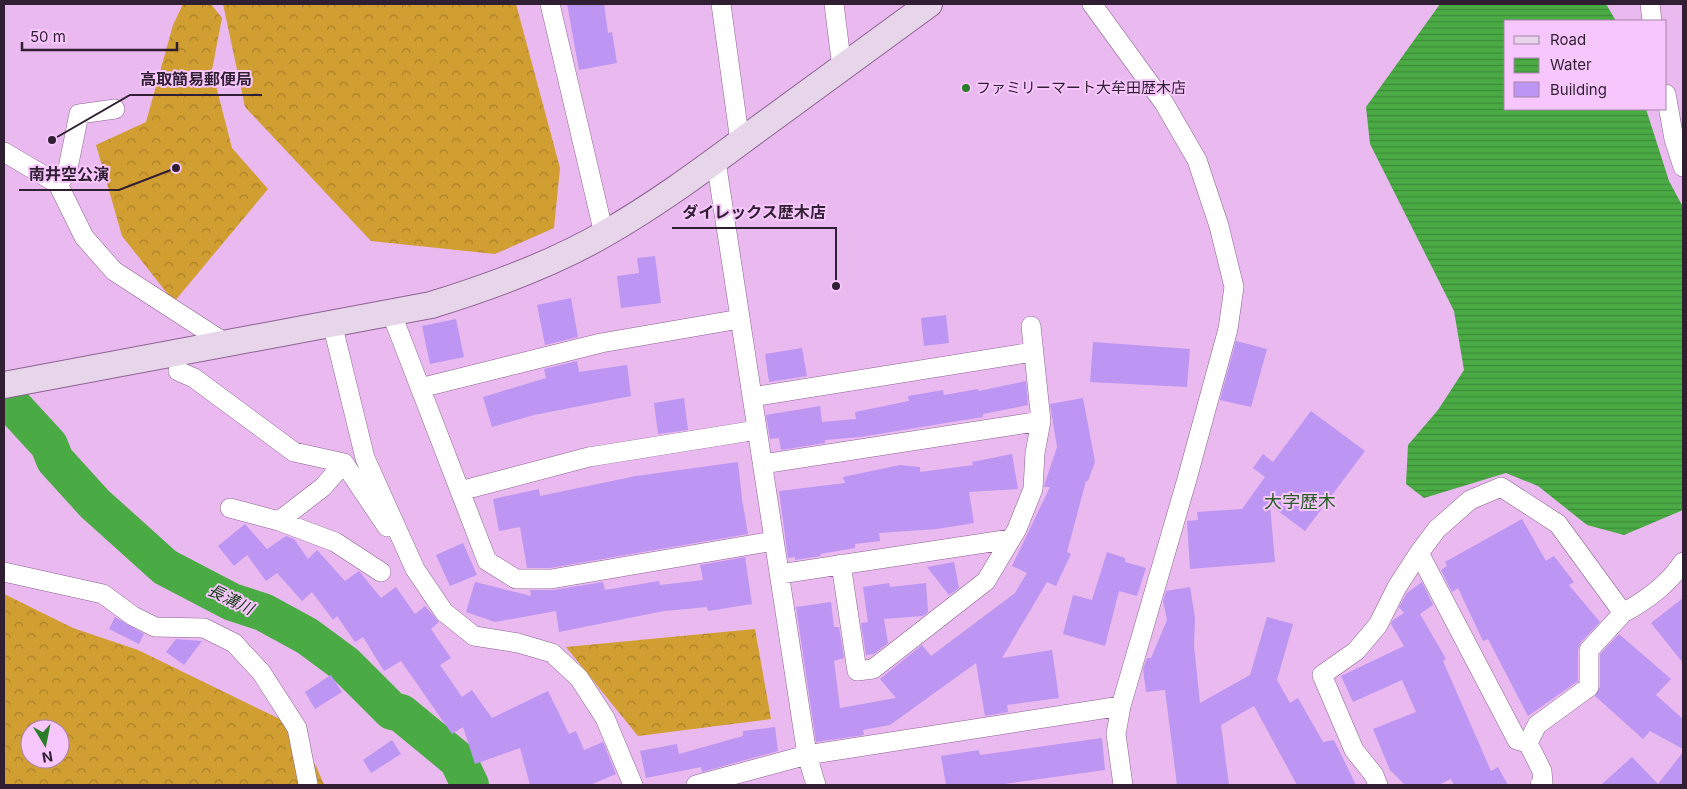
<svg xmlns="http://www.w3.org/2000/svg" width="1687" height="789" font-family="Inter,'Noto Sans JP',sans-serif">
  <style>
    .forest { fill: url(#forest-crowns); fill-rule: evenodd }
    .water { fill: url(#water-rules) }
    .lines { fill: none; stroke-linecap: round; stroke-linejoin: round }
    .river { stroke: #4aab44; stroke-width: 38 }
    .building { fill: #bc96f2 }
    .street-casing { stroke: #8d6293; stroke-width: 20 }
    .secondary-casing { stroke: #8d6293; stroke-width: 28 }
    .street { stroke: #fff; stroke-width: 19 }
    .secondary { stroke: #e7d6ea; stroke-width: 26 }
    .poi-dot { fill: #2c7d27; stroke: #f6c6fc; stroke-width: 2 }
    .labels { text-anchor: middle; stroke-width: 4; stroke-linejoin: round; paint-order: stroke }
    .poi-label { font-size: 15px; fill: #301e32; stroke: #f6c6fc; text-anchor: start }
    .water-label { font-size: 16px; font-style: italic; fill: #1b4118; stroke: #f6c6fc }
    .quarter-label { font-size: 18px; fill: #2b5d27; stroke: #f6c6fc }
    .leader { fill: none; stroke: #301e32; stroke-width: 2 }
    .callout-dot { fill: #301e32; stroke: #f6c6fc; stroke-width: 2 }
    .callout-label { font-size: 16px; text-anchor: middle; font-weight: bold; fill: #301e32; stroke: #f6c6fc; stroke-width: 4; stroke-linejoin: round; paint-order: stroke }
  </style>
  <defs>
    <pattern id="forest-crowns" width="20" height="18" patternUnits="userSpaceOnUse" patternTransform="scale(1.25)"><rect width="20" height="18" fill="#d19e31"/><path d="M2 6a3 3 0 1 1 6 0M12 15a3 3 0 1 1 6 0" fill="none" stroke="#aa802a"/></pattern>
    <pattern id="water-rules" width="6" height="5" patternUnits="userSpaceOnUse" patternTransform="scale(1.25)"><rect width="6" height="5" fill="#4aab44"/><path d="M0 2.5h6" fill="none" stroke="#3e8b39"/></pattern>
  </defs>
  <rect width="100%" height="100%" fill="#e9b9ef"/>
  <path class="forest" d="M183 4H211L222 18 212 70 232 148 268 189 174 302 122 236 96 145 146 122 173 25Z
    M223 4H516L560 168 554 228 495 254 371 241 245 107Z
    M4 594 73 628 138 650 286 722 316 766 324 785H4ZM30 729H60V759H30Z
    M755 629 771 719 638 736 566 647Z"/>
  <path class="water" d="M1440 4H1606L1616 21H1506V109H1646L1669 181 1683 207V510L1624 535 1587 525 1538 486 1506 473 1424 498 1406 484 1408 445 1438 410 1464 370 1454 311 1370 144 1366 107Z"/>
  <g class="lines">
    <path class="river" d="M4 396 49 445 55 460 95 504 165 567 232 602 263 612 307 636 345 664 392 711 401 713 458 760 470 785"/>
  </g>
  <path class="building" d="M567 4H604L608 33 612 32 617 63 579 70Z
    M655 256 661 303 621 308 617 276 639 273 637 258Z
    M571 298 578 337 545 345 537 305Z
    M946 315 949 343 924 346 921 318Z
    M456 319 464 357 430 364 422 326Z
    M1236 341 1267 349 1251 407 1220 400Z
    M1093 342 1190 349 1187 387 1090 382Z
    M802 348 807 376 769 382 765 354Z
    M577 361 579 372 627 365 631 396 534 415 492 427 483 397 546 378 544 369Z
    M1026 381 1028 405 983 414V417L860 437 825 440V443L781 450 779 438 770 439 766 415 820 406 822 422 856 419 855 412 909 401 908 396 943 390 944 395 978 389 979 391Z
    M684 398 688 430 658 434 654 403Z
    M1083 398 1095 462 1088 481H1086L1067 552 1071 554 1056 586 1047 582 1002 658 1052 650 1059 698 1007 705 1008 712 985 716 976 663 890 725 863 730 864 735 816 742 796 607 831 602 834 627H839L844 658 834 661 840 708 896 698 880 679 922 645 931 656 1015 593 1027 573 1012 566 1050 487H1044L1045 483 1057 447 1050 404Z
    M1311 411 1365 451 1305 531 1270 505 1275 562 1190 569 1187 521 1198 520 1197 512 1242 509 1265 477 1253 468 1263 454 1273 462Z
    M1012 454 1018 489 969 492 974 523 937 529 879 533 880 541 855 544V548L820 554 821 556 795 560V557L788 558 779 491 845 483 843 477 900 465 920 467V472L973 465 972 462Z
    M738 462 742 499 748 534 550 568H527L520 527 499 531 493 499 539 489 540 496 636 476Z
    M1522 519 1546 561 1554 556 1574 582 1569 585 1600 622 1581 642 1578 649V681L1528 716 1488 639 1483 641 1458 588 1452 592 1441 570 1447 566 1445 562Z
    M245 524 267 549 286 536 294 539 308 559 317 550 345 581 359 571 381 598 396 587 415 614 425 606 439 622 431 629 451 658 440 665 462 697 472 690 492 718 548 691 569 734 576 731 584 750 603 742 616 774 590 785H530L520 748 475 764 463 727 452 734 401 661 384 671 363 637 355 642 337 616 333 620 312 592 302 601 277 573 266 581 247 555 234 566 218 546Z
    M463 543 477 575 450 586 436 555Z
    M1107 552 1125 558V562L1146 568 1137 596 1119 591 1105 646 1063 634 1073 595 1092 600Z
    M745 557 752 604 708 611 707 607 664 611 559 632 556 611 495 622 466 612 475 582 531 596 530 590H553L603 582 605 590 659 581 660 585 703 580 700 565Z
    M954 562 959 588 949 595 927 567Z
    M1422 582 1433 605 1420 614 1446 659 1443 661 1491 771 1498 767 1508 785H1454L1451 779 1438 785H1405L1390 770 1373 729 1416 712 1402 680 1353 702 1341 676 1404 646 1391 624 1393 620 1404 613 1399 607 1407 593Z
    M889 583 890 587 926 583 928 612 923 616 884 619 888 643 874 654 866 655 861 623 868 622 863 587Z
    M1190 587 1195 618 1194 646 1200 703 1250 675 1267 617 1293 624 1277 680 1290 703 1298 698 1323 742 1334 740 1356 785H1297L1254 706 1221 725 1229 785H1177L1165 690 1146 692 1143 669 1147 658H1151L1167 620 1163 601 1166 591Z
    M1683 598V663L1651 623Z
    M115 617 144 634 139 644 109 629Z
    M1619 634 1671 679 1656 695 1683 719V749L1650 731 1643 739 1595 696 1600 687V654Z
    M176 639 202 641 184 665 166 652Z
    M331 675 342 692 315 709 305 692Z
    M775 727 778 751 702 772 701 767 646 778 640 751 677 744 679 754 743 736V731Z
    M1102 738 1105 770 997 785H946L941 756 979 750 980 755Z
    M392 740 401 754 371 773 363 760Z
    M1683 752V785H1601L1632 757 1658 784Z"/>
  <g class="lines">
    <defs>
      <path id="street" d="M550 4 604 234
        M721 4 740 142
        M834 4 842 68
        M1092 4 1164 103 1197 160 1219 226 1234 287 1228 329 1187 479 1121 706 1116 734 1123 785
        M1650 4 1652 21
        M1666 94 1674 139 1683 167
        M4 152 58 184 84 237 114 271 225 343
        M716 161 807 755 816 785
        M58 184 67 173 79 114 115 109
        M391 312 487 561 516 579H551L774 541
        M332 323 365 458 415 569 444 612 474 636 518 643 552 653 579 678 605 718 633 785
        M178 371 194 378 294 452 344 463 387 527
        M420 388 601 343 740 319
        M752 397 1033 352
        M762 464 1041 421
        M460 491 589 457 757 430
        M230 508 279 521 335 542 381 572
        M279 521 323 487 344 463
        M841 564 857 671 873 669 986 581 1017 529 1033 489 1035 453 1041 421 1031 326
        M4 572 103 594 133 616 155 627 204 628 234 643 261 672 297 728 308 784
        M780 574 1011 539
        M1528 743 1517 740 1419 553 1437 529 1470 500 1501 487 1558 524 1623 613C1647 600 1668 585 1683 562
        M1528 743 1537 725 1589 687V650L1623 613
        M1528 743 1542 771 1543 783 1540 785
        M696 785 807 755 1121 706
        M1378 785 1374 775 1354 750 1322 675 1356 651 1378 625 1397 587 1419 553"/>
      <path id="secondary" d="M4 385 431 305C490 287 553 264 606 233 659 203 709 165 758 129 815 87 872 46 929 4"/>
    </defs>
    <use href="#street" class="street-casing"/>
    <use href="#secondary" class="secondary-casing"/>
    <use href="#street" class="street"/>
    <use href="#secondary" class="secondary"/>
  </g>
  <circle class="poi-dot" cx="966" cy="88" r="5"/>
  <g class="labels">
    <g class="poi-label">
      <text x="976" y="93">ファミリーマート大牟田歴木店</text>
    </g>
    <g class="water-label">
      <text transform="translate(231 599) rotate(26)" y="6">長溝川</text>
    </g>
    <g class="quarter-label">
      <text x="1300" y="508">大字歴木</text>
    </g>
  </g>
  <path class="leader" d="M52 140L130 95H262M176 168L119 190H19M836 286L836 228H672"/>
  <g class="callout-dot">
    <circle cx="52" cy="140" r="5"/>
    <circle cx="176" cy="168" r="5"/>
    <circle cx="836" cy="286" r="5"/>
  </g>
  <g class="callout-label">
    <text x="196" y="85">高取簡易郵便局</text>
    <text x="69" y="180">南井空公演</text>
    <text x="754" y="218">ダイレックス歴木店</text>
  </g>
  <rect width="1687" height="789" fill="none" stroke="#301e32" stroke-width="10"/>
  <rect x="1504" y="20" width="162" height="90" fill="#f6c6fc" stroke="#a783ab"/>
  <rect x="1514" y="36" width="25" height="8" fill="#e7d6ea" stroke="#a783ab"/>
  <text x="1550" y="45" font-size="15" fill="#301e32">Road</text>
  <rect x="1514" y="58" width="25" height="15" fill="url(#water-rules)" stroke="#a783ab"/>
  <text x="1550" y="70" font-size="15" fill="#301e32">Water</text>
  <rect x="1514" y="82" width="25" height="15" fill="#bc96f2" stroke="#a783ab"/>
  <text x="1550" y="95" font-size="15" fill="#301e32">Building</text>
  <g transform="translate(45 744) rotate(170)"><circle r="24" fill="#f6c6fc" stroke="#a783ab"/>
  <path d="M0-4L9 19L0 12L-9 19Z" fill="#2c7d27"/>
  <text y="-8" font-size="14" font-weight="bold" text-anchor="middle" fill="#301e32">N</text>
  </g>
  <path d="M22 42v8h155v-8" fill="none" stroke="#301e32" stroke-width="2.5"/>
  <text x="30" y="42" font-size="15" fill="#301e32" stroke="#f6c6fc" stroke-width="4" paint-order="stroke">50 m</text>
</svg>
